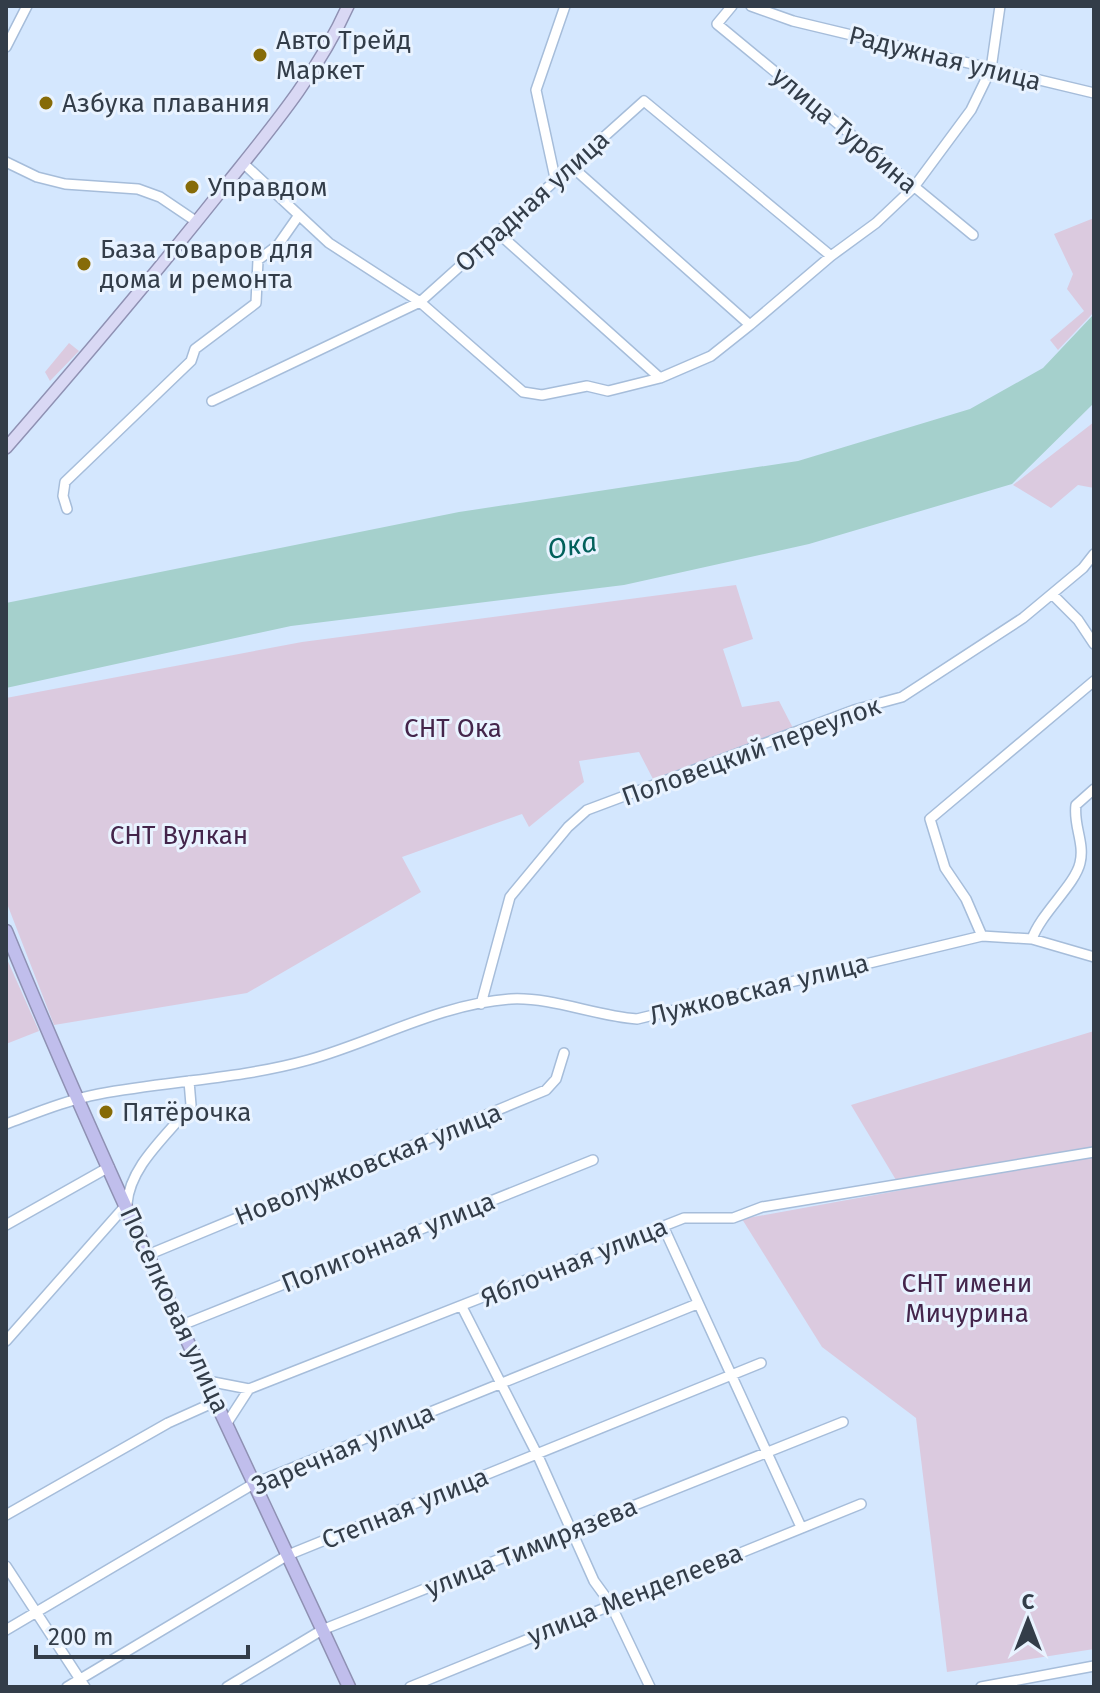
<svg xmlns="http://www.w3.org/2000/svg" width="1100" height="1693" font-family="'Fira Sans',sans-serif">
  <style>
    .green { fill: #dbcadf }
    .water { fill: #a5d0cc }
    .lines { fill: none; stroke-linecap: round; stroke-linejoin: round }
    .minor-casing { stroke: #a6bdda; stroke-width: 12 }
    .major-casing { stroke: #8f91b3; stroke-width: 14 }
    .highway-casing { stroke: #8f91b3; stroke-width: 15 }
    .minor { stroke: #fff; stroke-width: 9 }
    .major { stroke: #d9d8f4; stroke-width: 11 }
    .highway { stroke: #c0beec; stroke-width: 12 }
    .poi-dot { fill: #866b08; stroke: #e9f3ff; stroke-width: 3 }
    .labels { text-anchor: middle; stroke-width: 6; stroke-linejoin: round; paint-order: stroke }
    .poi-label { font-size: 26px; fill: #333d49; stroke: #e9f3ff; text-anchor: start }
    .street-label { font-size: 26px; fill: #333d49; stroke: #e9f3ff }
    .park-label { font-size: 26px; fill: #44254b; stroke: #e9f3ff }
    .water-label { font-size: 28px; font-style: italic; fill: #02605c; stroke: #e9f3ff }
  </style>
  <rect width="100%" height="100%" fill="#d4e7fe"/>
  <path class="green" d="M1094 218V312L1058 350 1050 340 1084 311 1067 289 1073 274 1054 234Z
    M69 343 79 351 50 381 45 372Z
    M1094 422V488L1078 485 1051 508 1013 485Z
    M736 585 753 639 723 649 742 707 779 701 794 730 653 779 639 752 579 761 584 782 529 827 522 814 402 857 421 892 247 993 54 1025 6 901V698L302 642Z
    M6 957 39 1031 6 1044Z
    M1094 1031V1649L947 1672 916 1418 822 1347 742 1219 902 1190 851 1105Z"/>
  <path class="water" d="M1094 314V403L1012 484 809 544 624 585 291 626 6 688V603L459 512 798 461 970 409 1043 368Z"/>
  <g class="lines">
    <defs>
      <path id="minor" d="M732 6 717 24 973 235
        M751 6 793 21 1094 93
        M6 47 27 6
        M6 162 37 177 65 184 138 189 160 197 197 222
        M243 163 329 243 420 302 523 392 542 395 587 386 608 391 660 378 711 356 750 325 831 256 876 223 914 187 971 110 991 69 1000 6
        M570 165 750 325
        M555 178 536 90 565 6
        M497 232 660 378
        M212 401 420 302 644 101 831 256
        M67 509 63 496 65 482 191 361 195 349 256 303 258 260 278 245 299 215
        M1052 594 1078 620 1094 644
        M982 936 966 899 945 868 930 819 1094 681
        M1032 939C1041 913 1075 885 1080 863 1085 843 1073 825 1076 805L1094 789
        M481 1004 510 897 568 827 587 810 854 710 902 697 1023 618 1083 568 1094 554
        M6 1124C36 1113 67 1100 99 1094 168 1081 240 1079 308 1060 376 1041 439 1004 511 999 553 997 595 1016 637 1019L982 936 1032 939 1094 957
        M6 1225 109 1167
        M663 1226 801 1527
        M150 1254 546 1090 556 1079 564 1053
        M462 1307 538 1456 594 1581 610 1603 650 1687
        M182 1325 593 1160
        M6 1341 127 1204C130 1165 168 1135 191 1105L189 1081
        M208 1381 249 1389 684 1218H733L762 1207 1094 1152
        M227 1423 249 1389
        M6 1515 168 1423 217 1401
        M6 1566 85 1687
        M6 1630 255 1483 697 1304
        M67 1687 288 1555 761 1363
        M227 1687 322 1630 843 1422
        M410 1687 861 1504
        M981 1687 1094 1666"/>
      <path id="major" d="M6 448C79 364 151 279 221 191 268 132 317 75 348 6"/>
      <path id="highway" d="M6 931C111 1187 233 1436 349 1687"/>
    </defs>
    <use href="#minor" class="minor-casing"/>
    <use href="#major" class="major-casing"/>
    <use href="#highway" class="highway-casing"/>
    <use href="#minor" class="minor"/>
    <use href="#major" class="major"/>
    <use href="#highway" class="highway"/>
  </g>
  <g class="poi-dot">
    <circle cx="260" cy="55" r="8"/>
    <circle cx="46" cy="103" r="8"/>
    <circle cx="192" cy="187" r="8"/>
    <circle cx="84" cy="264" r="8"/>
    <circle cx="106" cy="1112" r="8"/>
  </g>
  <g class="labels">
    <g class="poi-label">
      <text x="276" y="49">Авто Трейд<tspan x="276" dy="30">Маркет</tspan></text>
      <text x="62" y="112">Азбука плавания</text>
      <text x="208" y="196">Управдом</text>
      <text x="100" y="258">База товаров для<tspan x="100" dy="30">дома и ремонта</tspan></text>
      <text x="122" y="1121">Пятёрочка</text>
    </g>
    <g class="street-label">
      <text transform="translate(945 58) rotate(14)" y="9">Радужная улица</text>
      <text transform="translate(845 130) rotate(40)" y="9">улица Турбина</text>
      <text transform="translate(532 201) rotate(-42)" y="9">Отрадная улица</text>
      <text transform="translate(751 751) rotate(-20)" y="9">Половецкий переулок</text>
      <text transform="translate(759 989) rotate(-14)" y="9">Лужковская улица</text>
      <text transform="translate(368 1164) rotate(-22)" y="9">Новолужковская улица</text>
      <text transform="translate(388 1242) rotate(-22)" y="9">Полигонная улица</text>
      <text transform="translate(574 1262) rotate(-22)" y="9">Яблочная улица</text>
      <text transform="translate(175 1310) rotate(65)" y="9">Поселковая улица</text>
      <text transform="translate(343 1449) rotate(-23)" y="9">Заречная улица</text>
      <text transform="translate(405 1508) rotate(-22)" y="9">Степная улица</text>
      <text transform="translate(531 1547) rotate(-22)" y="9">улица Тимирязева</text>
      <text transform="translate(635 1594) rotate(-22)" y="9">улица Менделеева</text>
    </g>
    <g class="park-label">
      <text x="453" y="737">СНТ Ока</text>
      <text x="179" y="844">СНТ Вулкан</text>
      <text x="967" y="1292">СНТ имени<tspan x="967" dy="30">Мичурина</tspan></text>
    </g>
    <g class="water-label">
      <text transform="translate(572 545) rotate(-10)" y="10">Ока</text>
    </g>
  </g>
  <rect width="1100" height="1693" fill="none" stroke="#333d49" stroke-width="16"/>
  <g transform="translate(1028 1621)" stroke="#e9f3ff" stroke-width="6" paint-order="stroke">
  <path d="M0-6L14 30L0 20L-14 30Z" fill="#333d49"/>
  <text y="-12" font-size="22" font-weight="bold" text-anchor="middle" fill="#333d49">С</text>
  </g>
  <path d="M36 1645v12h212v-12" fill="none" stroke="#333d49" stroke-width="4"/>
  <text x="48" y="1645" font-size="24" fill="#333d49" stroke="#e9f3ff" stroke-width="6" paint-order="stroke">200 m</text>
</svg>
